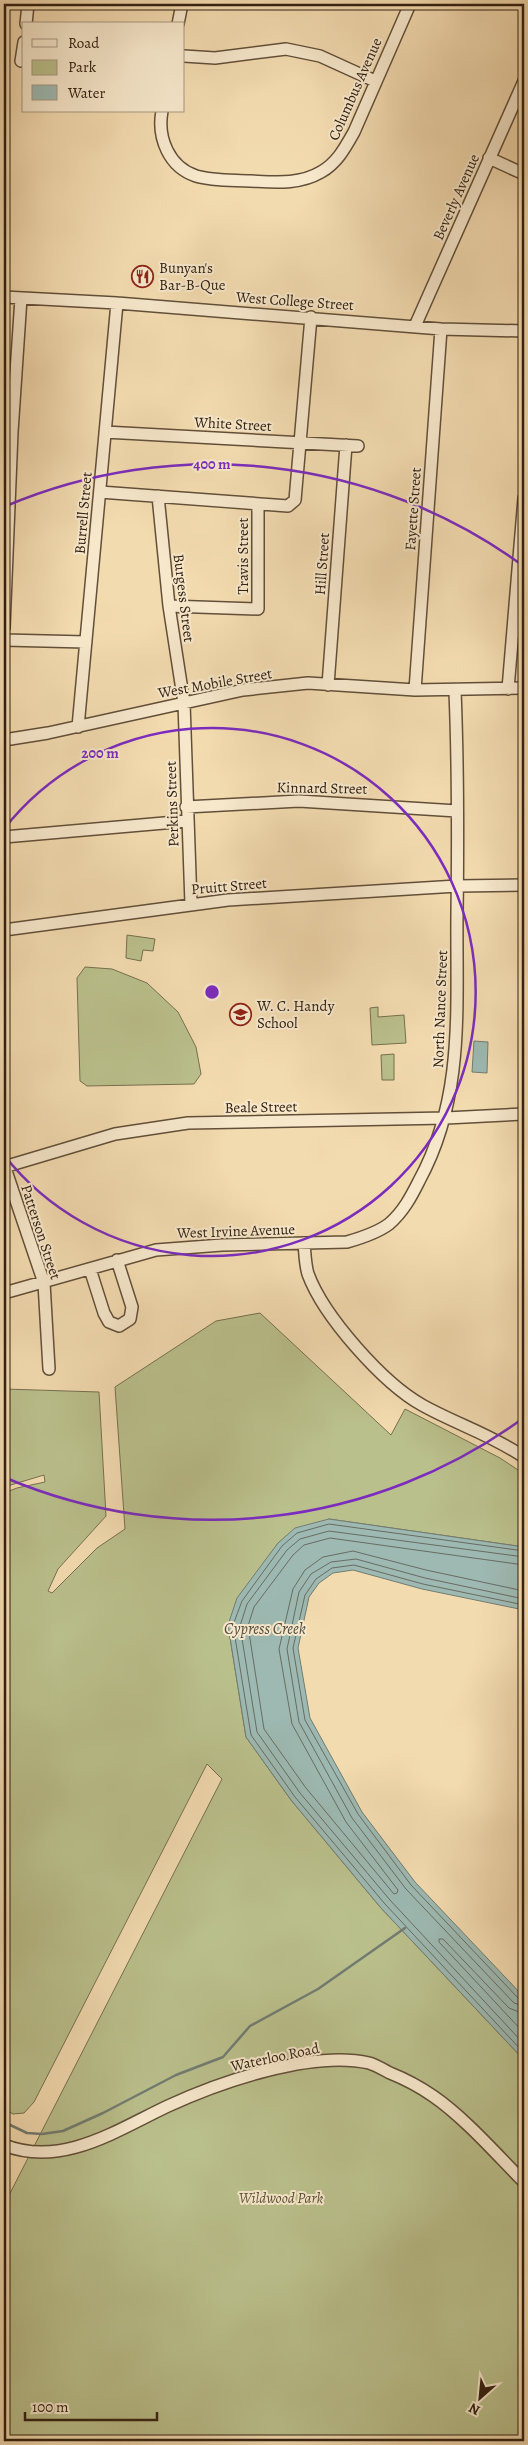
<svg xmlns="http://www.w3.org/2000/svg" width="528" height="2445" font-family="Alegreya,serif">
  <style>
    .green { fill: #bac08c; stroke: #76704e }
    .water { fill: #9db9b2; stroke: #727c72 }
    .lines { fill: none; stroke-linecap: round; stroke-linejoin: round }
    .shore { stroke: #686c62; stroke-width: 1 }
    .stream { stroke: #727c72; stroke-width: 2.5 }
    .minor-casing { stroke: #624f39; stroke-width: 14 }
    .minor { stroke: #f7e8cc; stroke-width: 11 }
    .ring { fill: none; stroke: #7b2cbf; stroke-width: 2.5 }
    .labels { text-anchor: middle; stroke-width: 4; stroke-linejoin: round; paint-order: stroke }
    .street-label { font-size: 15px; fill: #322011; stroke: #f7e8cc }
    .poi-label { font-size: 15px; fill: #322011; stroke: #f7e8cc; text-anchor: start }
    .park-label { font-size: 15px; font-style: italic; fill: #5b5036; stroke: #f7e8cc }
    .water-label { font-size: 16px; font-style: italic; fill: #524e41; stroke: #f7e8cc }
    .centre { fill: #7b2cbf; stroke: #f7e8cc; stroke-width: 2.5 }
    .ring-label { font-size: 15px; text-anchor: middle; font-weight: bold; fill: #7b2cbf; stroke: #f7e8cc; stroke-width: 4; stroke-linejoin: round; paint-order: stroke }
  </style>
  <rect width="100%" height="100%" fill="#f3dbb0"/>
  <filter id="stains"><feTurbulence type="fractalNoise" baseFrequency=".004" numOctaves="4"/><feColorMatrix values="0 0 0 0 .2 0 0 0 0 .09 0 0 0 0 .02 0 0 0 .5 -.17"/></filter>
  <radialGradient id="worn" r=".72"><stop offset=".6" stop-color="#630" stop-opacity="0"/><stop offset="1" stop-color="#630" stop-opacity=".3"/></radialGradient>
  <path class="green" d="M127 935 155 939 153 951 143 950 141 961 126 958Z
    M85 967 112 969 147 983 178 1012 196 1047 201 1074 194 1084 87 1086 80 1081 77 978Z
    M378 1007V1017L404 1015 406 1043 372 1045 370 1008Z
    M394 1054V1080H382L381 1055Z
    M260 1313 391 1435 405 1409 500 1458 524 1474V1547L329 1519 278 1543 228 1625 246 1737 291 1800 381 1908 524 2060V2441H4V2205L222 1779 207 1764 34 2102 24 2113 13 2114 4 2109V1493L17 1488 45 1482 44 1475 4 1487V1389L99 1392 106 1516 58 1569 48 1591 52 1593 97 1548 125 1529 115 1387 216 1321Z"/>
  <path class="water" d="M474 1041 488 1042 487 1073 472 1072Z
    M329 1519 524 1547V1610L422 1589 353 1570 333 1573 319 1583 309 1597 298 1648 310 1718 362 1812 415 1882 524 1997V2060L381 1908 291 1800 246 1737 228 1625 237 1598 278 1543 295 1528Z"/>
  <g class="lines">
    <path class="shore" d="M524 1551 329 1524 297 1533 282 1546 242 1601 233 1625 251 1735 295 1797 385 1904 524 2053
      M524 1557 329 1531 300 1539 287 1550 247 1604 240 1626 257 1732 300 1793 390 1900 524 2044
      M524 1565 330 1538 304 1545 293 1555 254 1607 248 1626 264 1729 306 1788 394 1894 397 1893 398 1890 346 1822 292 1724 279 1649 293 1589 305 1570 323 1557 353 1551 426 1570 524 1591
      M524 1599 425 1578 356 1559 331 1562 311 1574 299 1592 287 1649 299 1722 352 1818 406 1889 514 2003 524 2006
      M524 1605 423 1584 354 1565 332 1568 316 1579 305 1595 293 1648 305 1720 358 1814 411 1885 518 1998 524 2000
      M524 2014 509 2008 443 1939H439V1942L524 2033"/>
    <path class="stream" d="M4 2122 27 2133 42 2134 63 2131 103 2113 176 2075 223 2057 250 2026 318 1989 405 1928"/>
    <defs>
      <path id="minor" d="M26 24 28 4
        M178 24 182 4
        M184 56 215 58 286 49 320 56 375 81
        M21 61 24 42
        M162 111C157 138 169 167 196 176 213 181 232 180 250 181 274 182 299 185 321 172 337 163 345 148 354 132L410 4
        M489 158 524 174
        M4 297 117 303 441 329 524 331
        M415 326 524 81
        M105 432 358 446
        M100 492 288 506 295 500 311 317
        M158 496 169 606 184 703 191 904
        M169 606 258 609V504
        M4 628 12 432 21 298
        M4 640 86 642
        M328 685 346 445
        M508 689 524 498
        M415 690 441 329
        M78 727 117 303
        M4 740 48 733 243 690 308 683 415 690 524 688
        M186 807 299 801 457 811
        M4 837 187 821
        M4 930 228 900 457 886 524 885
        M4 1165 44 1283 49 1369
        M4 1167 115 1134 188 1123 446 1118 524 1114
        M304 1243C305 1253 305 1264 308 1274 324 1317 383 1383 422 1405 456 1424 492 1435 524 1457
        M90 1269 104 1313 109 1322 119 1326 130 1319 132 1307 117 1260
        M4 1293 156 1250 222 1245 347 1242C361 1238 377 1233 389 1224 403 1212 411 1197 419 1181 465 1097 456 1007 457 914 458 840 458 765 455 691
        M4 2145C62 2168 117 2130 168 2106 220 2082 312 2050 369 2063 376 2065 384 2070 390 2073 405 2079 420 2087 433 2096 465 2118 497 2155 524 2182"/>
    </defs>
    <use href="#minor" class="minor-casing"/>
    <use href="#minor" class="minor"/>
  </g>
  <g class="ring">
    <path d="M4 829A264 264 0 1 1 4 1155"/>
    <path d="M522 1419A528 528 0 0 1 6 1478M6 506A528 528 0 0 1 522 565"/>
  </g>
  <defs>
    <symbol id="restaurant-ring" viewBox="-11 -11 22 22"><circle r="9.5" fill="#f7e8cc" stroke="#8f2418" stroke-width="1.5"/><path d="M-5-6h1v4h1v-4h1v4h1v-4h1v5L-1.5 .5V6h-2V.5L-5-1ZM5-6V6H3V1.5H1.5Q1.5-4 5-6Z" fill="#8f2418"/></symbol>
    <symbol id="school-ring" viewBox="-11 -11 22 22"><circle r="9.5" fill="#f7e8cc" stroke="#8f2418" stroke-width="1.5"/><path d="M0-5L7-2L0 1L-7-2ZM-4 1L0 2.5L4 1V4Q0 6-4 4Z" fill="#8f2418"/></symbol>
  </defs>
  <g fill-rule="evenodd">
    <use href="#restaurant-ring" x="130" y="264" width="25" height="25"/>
    <use href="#school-ring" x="228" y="1002" width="25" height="25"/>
  </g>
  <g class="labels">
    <g class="street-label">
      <text transform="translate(355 89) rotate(-66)" y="5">Columbus Avenue</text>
      <text transform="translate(456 197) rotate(-66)" y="5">Beverly Avenue</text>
      <text transform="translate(295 301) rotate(4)" y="5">West College Street</text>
      <text transform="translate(233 424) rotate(3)" y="5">White Street</text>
      <text transform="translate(413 509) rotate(-86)" y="5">Fayette Street</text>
      <text transform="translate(83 513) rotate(-85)" y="5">Burrell Street</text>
      <text transform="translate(243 556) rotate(-90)" y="5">Travis Street</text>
      <text transform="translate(322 564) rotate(-86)" y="5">Hill Street</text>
      <text transform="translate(184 598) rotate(83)" y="5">Burgess Street</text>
      <text transform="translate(215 683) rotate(-10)" y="5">West Mobile Street</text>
      <text transform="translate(322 788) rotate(1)" y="5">Kinnard Street</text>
      <text transform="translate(172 804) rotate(-92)" y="5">Perkins Street</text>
      <text transform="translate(229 886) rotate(-5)" y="5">Pruitt Street</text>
      <text transform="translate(440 1009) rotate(-88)" y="5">North Nance Street</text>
      <text transform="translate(261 1107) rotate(-1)" y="5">Beale Street</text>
      <text transform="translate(236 1231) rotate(-2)" y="5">West Irvine Avenue</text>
      <text transform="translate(41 1232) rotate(72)" y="5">Patterson Street</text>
      <text transform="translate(275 2057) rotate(-12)" y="5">Waterloo Road</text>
    </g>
    <g class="poi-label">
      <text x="159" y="273">Bunyan's<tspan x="159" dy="17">Bar-B-Que</tspan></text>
      <text x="257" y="1011">W. C. Handy<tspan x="257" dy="17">School</tspan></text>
    </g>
    <g class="park-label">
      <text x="281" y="2203">Wildwood Park</text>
    </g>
    <g class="water-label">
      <text x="265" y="1634">Cypress Creek</text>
    </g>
  </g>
  <circle cx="212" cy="992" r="8" class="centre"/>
  <g class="ring-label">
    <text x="212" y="469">400 m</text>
    <text x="100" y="758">200 m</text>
  </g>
  <rect width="528" height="2445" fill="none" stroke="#f3dbb0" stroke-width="20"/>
  <rect x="5" y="5" width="518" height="2435" fill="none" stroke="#322011" stroke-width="2.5"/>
  <rect x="10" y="10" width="508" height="2425" fill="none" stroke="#322011"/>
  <rect x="22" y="22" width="162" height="90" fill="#f7e8cc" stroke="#a89881"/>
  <rect x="32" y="39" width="25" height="8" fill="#f7e8cc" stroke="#a89881"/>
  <text x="68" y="48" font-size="15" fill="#322011">Road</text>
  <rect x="32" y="60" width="25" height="15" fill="#bac08c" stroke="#a89881"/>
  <text x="68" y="72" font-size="15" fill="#322011">Park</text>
  <rect x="32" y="85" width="25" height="15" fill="#9db9b2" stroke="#a89881"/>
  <text x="68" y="98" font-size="15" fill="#322011">Water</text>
  <g transform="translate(480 2398) rotate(207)" stroke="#f7e8cc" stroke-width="4" paint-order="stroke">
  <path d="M0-4L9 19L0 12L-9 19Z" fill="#322011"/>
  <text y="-8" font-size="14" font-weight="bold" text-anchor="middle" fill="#322011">N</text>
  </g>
  <path d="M25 2412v8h132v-8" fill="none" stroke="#322011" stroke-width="2.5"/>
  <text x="32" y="2412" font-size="15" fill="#322011" stroke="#f7e8cc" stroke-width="4" paint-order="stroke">100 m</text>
  <rect width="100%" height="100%" filter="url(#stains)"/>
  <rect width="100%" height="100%" fill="url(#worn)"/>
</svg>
